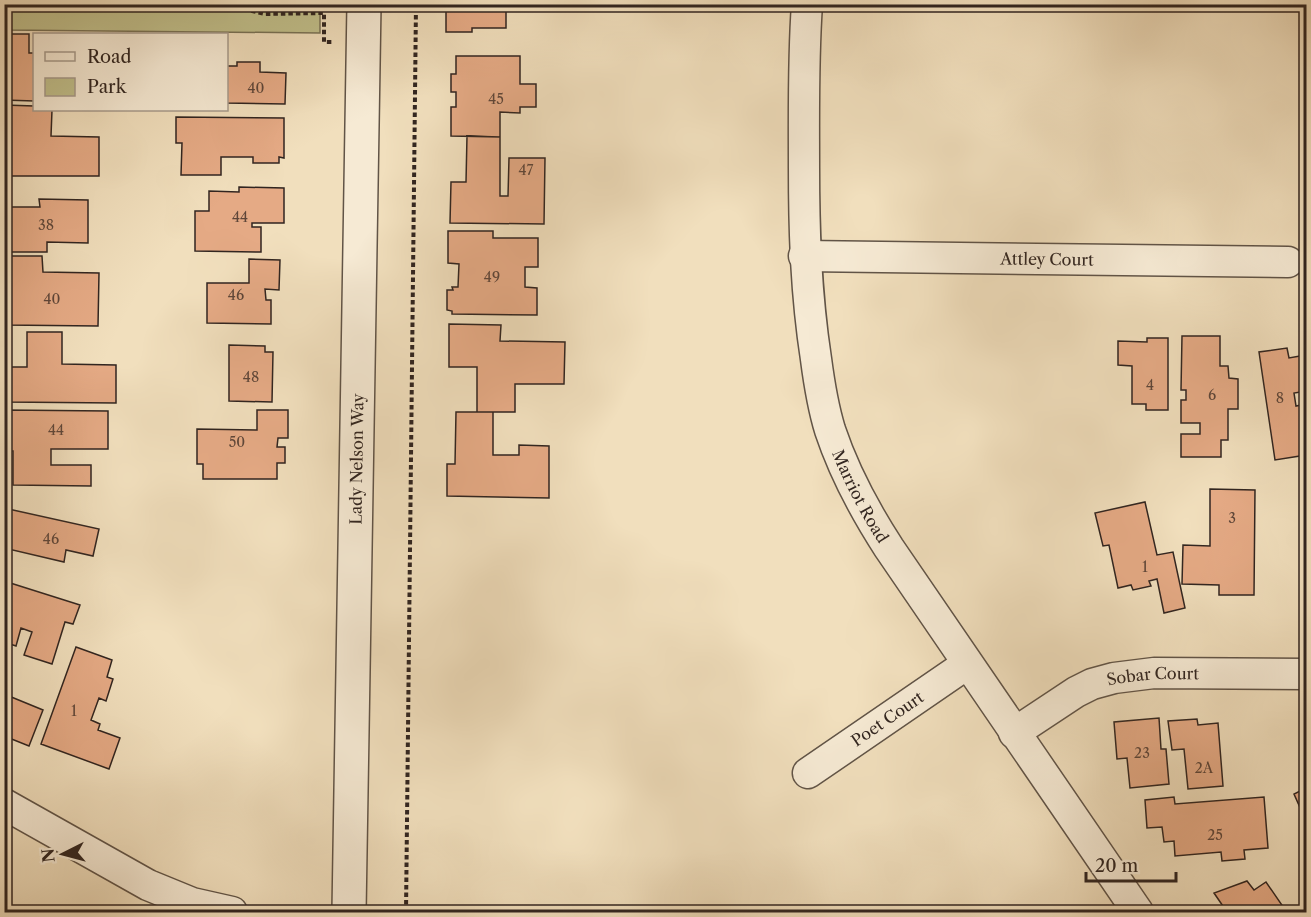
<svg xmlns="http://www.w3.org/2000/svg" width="1311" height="917" font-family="'Libre Caslon Text',serif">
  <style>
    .green { fill: #c1c08c; stroke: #797256; stroke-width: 1.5 }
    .building { fill: #e5aa85; stroke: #312520; stroke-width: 1.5 }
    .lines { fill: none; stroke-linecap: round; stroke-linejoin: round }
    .minor-casing { stroke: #615447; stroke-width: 33 }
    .tertiary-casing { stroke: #615447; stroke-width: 36 }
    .path { stroke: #312520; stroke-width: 4; stroke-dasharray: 4.5 3; stroke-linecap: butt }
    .minor { stroke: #f6ead4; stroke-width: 30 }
    .tertiary { stroke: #f6ead4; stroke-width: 33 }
    .labels { text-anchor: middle; stroke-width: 4.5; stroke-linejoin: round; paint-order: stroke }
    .number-label { font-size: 14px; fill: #5e4639 }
    .street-label { font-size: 16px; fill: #312520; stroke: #f6ead4 }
  </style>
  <rect width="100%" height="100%" fill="#f1dfbd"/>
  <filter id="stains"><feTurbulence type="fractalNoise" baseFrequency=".00333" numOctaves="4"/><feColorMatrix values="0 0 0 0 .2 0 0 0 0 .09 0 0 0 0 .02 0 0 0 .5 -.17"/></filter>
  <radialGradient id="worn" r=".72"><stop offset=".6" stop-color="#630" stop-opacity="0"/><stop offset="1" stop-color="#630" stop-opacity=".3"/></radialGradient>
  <path class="green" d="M5 4 320 5V33L5 30Z"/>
  <path class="building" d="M446 4H506V28H472V32H446Z
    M4 34H29V53H34V101L4 100Z
    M456 56H520V84H536V107H520V113L500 112V137L451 136V107H456V92H451V74H456Z
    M237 62H260V72L286 73 285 104 226 103V66H237Z
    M4 105 34 106V110H52L51 136 99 137V176H4V147H10V134H4Z
    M176 117 284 118V158L279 157V163H253V157H221V175H181L182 143H176Z
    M467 136 500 137V196H508L509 158H545L544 224 450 223 451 182H466Z
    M239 187 284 188V223H252V227H261V252L195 251V211H209V191L239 192Z
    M39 199 88 200V243L47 242V252H4V207H40Z
    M448 231H493V238H538V267H525V287L537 288V315L452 314V311L447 310V290H453L452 287H458L459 264 448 263Z
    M4 256H42L43 272 99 273 98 326 4 325Z
    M249 259 280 260 279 290 265 289 266 300H271V324L207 323V283H249Z
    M449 324 501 325 500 341 565 342 564 384H515V412H477V367H449Z
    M27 332H62V364L116 365V403L4 402V367H27Z
    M1182 336H1220V366H1228L1229 378 1238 379V409H1228V440H1221V457H1181V434H1200V423H1181V400H1186V390H1181Z
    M1147 338H1168V410H1146V404H1132V366L1118 365V341L1147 342Z
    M229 345 265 346V352H273L272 402 229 401Z
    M1287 348 1289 358 1306 355V391L1294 393 1296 406 1306 404V455L1275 460 1259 352Z
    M4 410 108 411V449H51V465H91V486L13 485V451H4Z
    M257 410H288V438H278L277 447H285V463H277V479H203V464H197V429L257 430Z
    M456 412H493V455H519V445L549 446V498L447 496V464H455Z
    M1210 489 1255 490 1254 595H1219V585L1182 584 1183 545 1210 546Z
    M1145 502 1157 555 1173 552 1185 608 1164 613 1157 579 1149 581 1151 586 1133 590 1131 585 1118 588 1109 545 1103 546 1095 513Z
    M4 508 99 529 93 556 66 550 64 562 4 548Z
    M4 581 80 605 73 624 65 622 52 664 24 655 32 632 21 628 16 646 4 642Z
    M76 647 112 660 107 677 113 679 106 701 99 698 91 720 100 724 98 730 120 738 109 769 41 744Z
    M4 694 43 710 29 746 4 736Z
    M1159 718 1161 749H1166L1169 784 1130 788 1127 758 1117 759 1114 722Z
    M1197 719 1198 725 1218 723 1223 786 1188 789 1184 749 1172 750 1168 721Z
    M1306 788V821L1294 794Z
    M1174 797 1175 804 1264 797 1268 848 1244 850 1245 859 1222 861 1221 852 1175 856 1174 841 1164 842 1162 827 1147 828 1145 800Z
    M1247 881 1254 890 1266 882 1286 911 1227 912 1214 893Z"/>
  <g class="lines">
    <defs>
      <g id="minor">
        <path id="s1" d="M807 4C803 59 804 114 804 168 804 233 806 294 816 359 819 382 823 407 830 430 844 472 865 511 889 548L1138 912"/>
        <path id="s2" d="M804 256 1288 262"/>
        <path id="s3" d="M1014 733 1076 692 1092 684 1114 678 1154 673 1306 674"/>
        <path id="s4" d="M808 773 967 664"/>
        <path d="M4 804 148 885 192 903 232 912"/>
      </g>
      <g id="tertiary">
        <path id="s5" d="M349 912 364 4"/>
      </g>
    </defs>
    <use href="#minor" class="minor-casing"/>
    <use href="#tertiary" class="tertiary-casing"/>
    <path class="path" d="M222 4 265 14 324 13V42H332
      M4 7 13 4
      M406 912 416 4"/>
    <use href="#minor" class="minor"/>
    <use href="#tertiary" class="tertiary"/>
  </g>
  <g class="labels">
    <g class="number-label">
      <text x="256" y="93">40</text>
      <text x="496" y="104">45</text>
      <text x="526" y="175">47</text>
      <text x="240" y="222">44</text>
      <text x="46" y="230">38</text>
      <text x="492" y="282">49</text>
      <text x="236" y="300">46</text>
      <text x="52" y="304">40</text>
      <text x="251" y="382">48</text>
      <text x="1150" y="390">4</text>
      <text x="1212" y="400">6</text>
      <text x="1280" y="403">8</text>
      <text x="56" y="435">44</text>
      <text x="237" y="447">50</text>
      <text x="1232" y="523">3</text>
      <text x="51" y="544">46</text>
      <text x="1145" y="572">1</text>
      <text x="74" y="716">1</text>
      <text x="1142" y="758">23</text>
      <text x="1204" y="773">2A</text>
      <text x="1215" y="840">25</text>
    </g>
    <g class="street-label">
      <text dy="6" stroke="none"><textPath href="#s2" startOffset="243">Attley Court</textPath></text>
      <text dy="6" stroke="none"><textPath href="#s5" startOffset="453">Lady Nelson Way</textPath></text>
      <text dy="6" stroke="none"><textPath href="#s1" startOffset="501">Marriot Road</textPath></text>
      <text dy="6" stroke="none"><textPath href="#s3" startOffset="154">Sobar Court</textPath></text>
      <text dy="6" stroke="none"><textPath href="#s4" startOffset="96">Poet Court</textPath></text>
    </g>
  </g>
  <rect width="1311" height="917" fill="none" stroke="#f1dfbd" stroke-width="24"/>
  <rect x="6" y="6" width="1299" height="905" fill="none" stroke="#312520" stroke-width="3"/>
  <rect x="12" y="12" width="1287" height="893" fill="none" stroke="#312520" stroke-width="1.5"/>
  <rect x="33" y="33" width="195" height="78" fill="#f6ead4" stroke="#a79b8c" stroke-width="1.5"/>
  <rect x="45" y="52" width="30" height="9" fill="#f6ead4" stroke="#a79b8c" stroke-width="1.5"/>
  <text x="87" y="63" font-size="18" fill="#312520">Road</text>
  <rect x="45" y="78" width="30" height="18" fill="#c1c08c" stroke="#a79b8c" stroke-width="1.5"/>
  <text x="87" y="93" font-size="18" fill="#312520">Park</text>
  <g transform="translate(63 854) rotate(264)" stroke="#f6ead4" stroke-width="4.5" paint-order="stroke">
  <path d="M0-4.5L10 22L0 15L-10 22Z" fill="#312520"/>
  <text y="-9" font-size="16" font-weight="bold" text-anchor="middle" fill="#312520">N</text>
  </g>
  <path d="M1086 872v9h90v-9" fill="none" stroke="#312520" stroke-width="3"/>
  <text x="1095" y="872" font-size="18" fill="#312520" stroke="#f6ead4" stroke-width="4.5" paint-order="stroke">20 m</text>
  <rect width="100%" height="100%" filter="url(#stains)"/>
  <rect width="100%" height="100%" fill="url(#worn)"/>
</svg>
